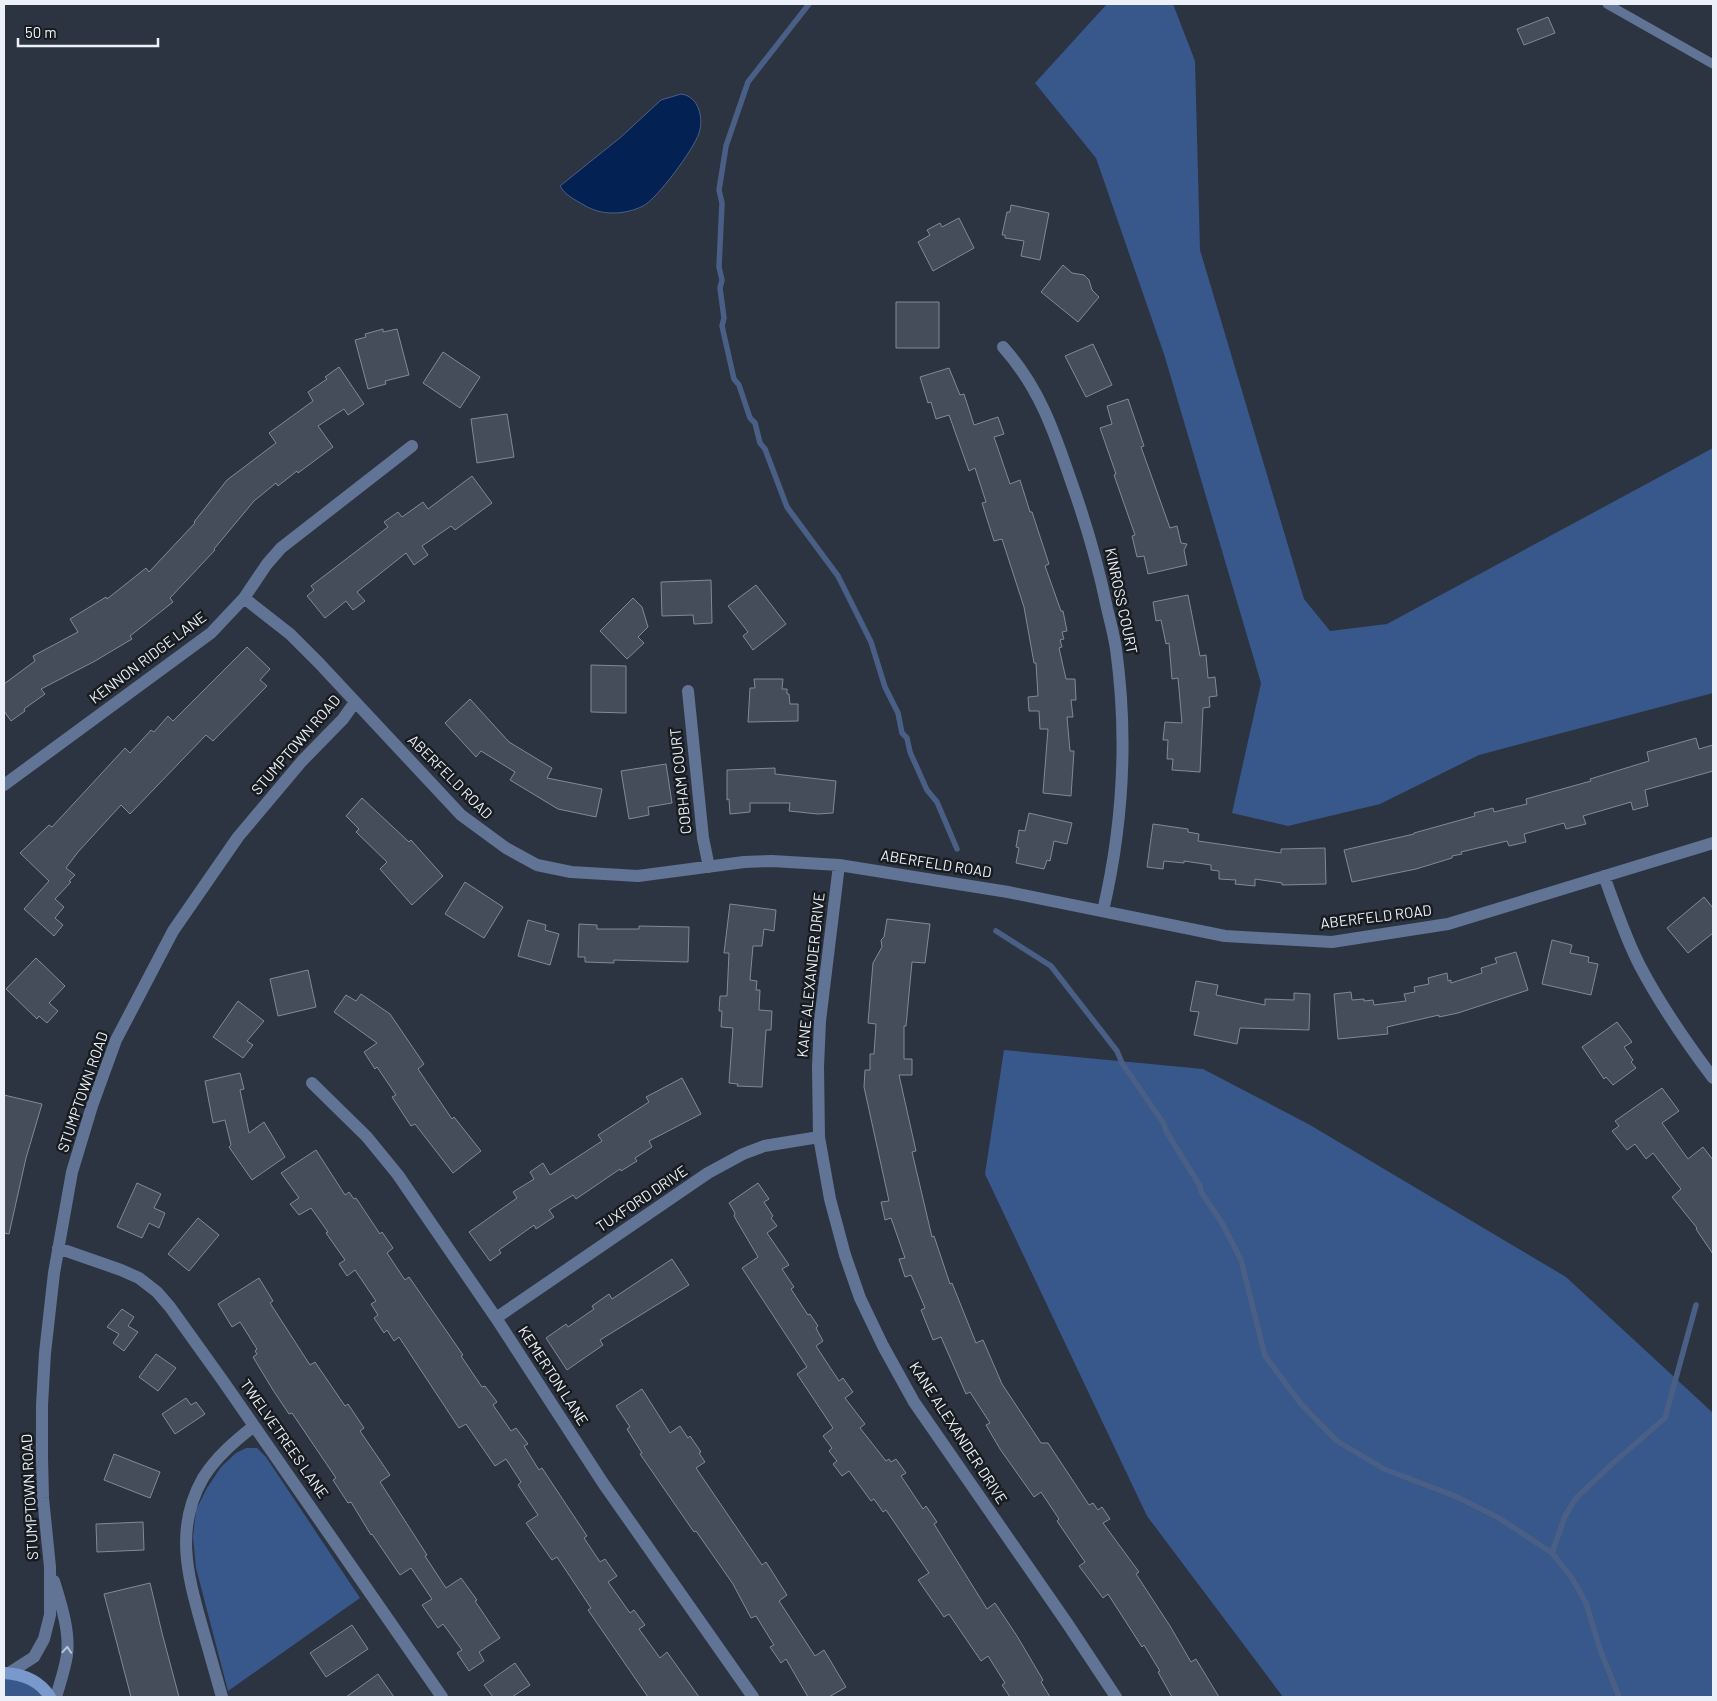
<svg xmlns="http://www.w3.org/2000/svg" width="1717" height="1701" font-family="Barlow,sans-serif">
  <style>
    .green { fill: #38578b }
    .water { fill: #042154; stroke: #4a5f86 }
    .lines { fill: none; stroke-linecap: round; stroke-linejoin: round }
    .stream { stroke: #4a5f86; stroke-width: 5.5 }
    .building { fill: #454d5a; stroke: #808998 }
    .lane { stroke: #617495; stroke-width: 9 }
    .street { stroke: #617495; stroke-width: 12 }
    .secondary { stroke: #7998cb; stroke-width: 12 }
    .oneway { stroke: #bbc5d6 }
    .labels { text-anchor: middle; stroke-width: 5; stroke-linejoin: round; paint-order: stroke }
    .street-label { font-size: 15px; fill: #ecf1f9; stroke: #181c21 }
  </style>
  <rect width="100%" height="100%" fill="#2d3441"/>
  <path class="green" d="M1107 4H1173L1195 61 1200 250 1304 599 1330 631 1387 624 1713 448V693L1479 755 1380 804 1288 826 1232 813 1261 683 1164 354 1096 158 1035 83Z
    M1004 1050 1203 1069 1310 1125 1566 1277 1713 1413V1697H1283L1147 1516 985 1174Z
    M246 1448H257L266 1457 360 1598 228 1691 196 1568 193 1537 196 1510 207 1488 221 1467 236 1453Z
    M4 1673 20 1675 50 1697H4Z"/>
  <path class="water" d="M681 94C699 96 704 119 699 133 694 149 657 199 643 206 625 215 601 216 584 205 575 200 565 195 560 186L621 137 661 100Z"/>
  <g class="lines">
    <path class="stream" d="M809 4 748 82 726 146 719 190 722 203 719 267 722 280 720 288 724 318 722 326 734 379 739 385 750 418 755 423 760 443 765 449 787 507 838 576 871 642 885 687 898 713 902 733 907 738 910 752 927 790 937 802 957 849
      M996 931 1051 966 1117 1051 1122 1063 1164 1124 1166 1131 1200 1186 1201 1192 1222 1223 1241 1260 1265 1356 1301 1404 1337 1441 1384 1469 1455 1496 1499 1518 1552 1553 1572 1578 1586 1603 1601 1652 1619 1697
      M1552 1553 1565 1516 1576 1498 1612 1464 1665 1418 1696 1305"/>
  </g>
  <path class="building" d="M1548 17 1555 33 1524 45 1517 29Z
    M1011 205 1049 213 1040 260 1021 256 1024 241 1005 238V235H1002L1007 212H1010Z
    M959 218 974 248 933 271 918 242 930 235 927 230 940 223 942 227Z
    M1063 265 1072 273 1084 275 1089 280 1092 290 1099 297 1078 322 1041 292Z
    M896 302H939V348H896Z
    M383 329V332L397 329 409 375 385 381 386 384 368 389 355 340 366 337 365 334Z
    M1093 344 1112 385 1086 397 1065 356Z
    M443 352 480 377 460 408 423 383Z
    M339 367 364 404 348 415 344 409 318 426 333 447 298 473 297 471 278 486 276 483 254 501 214 549 215 550 170 598 173 602 130 636 132 639 95 661 41 689 45 694 24 709 25 711 11 721 4 711V684L35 661 33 656 78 632 70 619 106 597 107 599 146 568 149 572 195 523 194 522 227 480 276 443 269 433 313 401 308 392 327 379 325 377Z
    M949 368 960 395 964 394 974 425 998 417 1004 434 994 437 1010 484 1020 480 1030 512H1032L1049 564 1045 566 1061 611H1063L1067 631 1062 632 1064 639 1060 640 1062 647 1059 648 1066 679H1075L1076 700H1071L1073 717H1067L1070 751H1074L1071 796 1043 793 1048 729H1040L1039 711H1029L1028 697 1038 696 1036 663H1034L1024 607 1002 539 994 541 982 503 986 502 975 468 969 471 949 415 936 419 931 402 928 403 920 377Z
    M1128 399 1144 446 1141 447 1170 528 1177 526 1181 543 1187 544 1184 550 1187 565 1148 574 1144 556 1137 557 1132 536 1135 535 1114 475 1116 474 1100 428 1112 424 1107 406Z
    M507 414 514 457 477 463 471 419Z
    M472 476 492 503 455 530 451 526 422 546 428 555 414 565 406 553 357 592 365 601 353 610 346 601 325 618 307 596 314 590 311 586 388 527 384 522 398 512 402 517 423 502 428 509Z
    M711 580 712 623 694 624 693 615 662 616 661 582Z
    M756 585 786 624 753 650 743 636 748 632 728 606Z
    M1188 595 1200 656 1206 655 1208 678 1215 677 1217 696 1209 697 1210 707 1203 708 1200 772 1172 770 1173 759H1167L1168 740H1163L1165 722 1182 723 1178 678 1172 679 1169 643 1166 644 1161 620 1156 621 1153 602Z
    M633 598 642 607 648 627 638 637 644 643 627 659 600 631Z
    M247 647 270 669 260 680 267 686 213 741 206 735 130 814 121 805 78 852 66 868 75 875 69 881 71 882 55 899 64 907 55 918 63 925 54 936 24 909 49 881 20 853 49 825 52 827 125 748 130 753 151 730 154 732 168 716 173 721Z
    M591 665 626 666V713L591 712Z
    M754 679H783L782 689H787V694H789L790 704H798V721L748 722 750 688H755Z
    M470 699 509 742 552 768 547 778 602 789 596 817 558 809 510 780 515 772 481 751 476 757 445 723Z
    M1696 738 1699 749 1713 745V771L1645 790 1648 806 1633 810 1631 802 1583 816 1586 824 1566 829 1564 823 1524 834 1526 842 1509 846 1507 841 1461 852 1462 854 1452 856V858L1416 869 1352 882 1344 850 1414 834V833L1475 816 1474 813 1493 808 1494 812 1527 804 1526 799 1591 781 1590 779 1649 761 1647 752Z
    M666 764 672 803 648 807 649 815 629 819 621 771Z
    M775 768V774L836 781 833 813 818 814 789 811 790 803H750V812L730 814 729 799 727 800V770Z
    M362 798 409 842 411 840 443 876 412 905 380 869 387 862 356 832 359 829 346 816Z
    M1029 813 1072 823 1067 844 1054 841 1050 861 1047 860 1044 869 1016 863 1019 848 1016 847 1019 830 1025 831Z
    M1153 824 1188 829V832L1199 834 1198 841 1281 853V849L1325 848 1326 884 1282 885V883L1255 879V886L1235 884 1236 880 1219 879V871L1211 870V865L1184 861V863L1164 861 1163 869 1147 867Z
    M465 882 503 907 484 938 445 914Z
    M1704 897 1713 908V933L1688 953 1667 928Z
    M730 904 776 910 774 931 764 929 762 946H753L750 980 757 981 756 990H760L759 1010 772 1011 771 1030H766L762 1087 737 1086 738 1084 729 1083 733 1028 721 1027 722 1011H719L720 996H727L729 953H724Z
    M887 919 930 924 925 963 912 962 906 1026H904V1059H912V1075H899L916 1151 912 1152 932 1237 934 1236 950 1284 952 1283 976 1343 983 1340 1002 1384 1041 1443H1048L1089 1505 1093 1503 1098 1510 1102 1507 1110 1519 1103 1523 1139 1572 1136 1574 1170 1626 1191 1662 1196 1659 1219 1697H1172L1158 1672 1160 1671 1144 1645 1142 1647 1108 1594 1103 1598 1079 1566 1085 1562 1057 1521 1059 1519 1041 1492 1034 1497 1000 1449 986 1425 990 1423 970 1392 966 1394 941 1337 933 1340 921 1310 925 1308 911 1275 905 1277 899 1259 905 1258 891 1218 885 1220 881 1202 889 1201 864 1087 865 1070H870V1054H874L876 1024 868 1023 873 963 882 947 881 940 884 937Z
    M528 920 546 925 545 930 559 934 550 965 518 956Z
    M579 924 597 925V929H639V926L689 927 688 962 614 960V963L585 962V957H578Z
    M1552 940 1572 945 1570 953 1589 957 1588 962 1598 964 1591 995 1542 984Z
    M1516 952 1528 990 1458 1013 1439 1017V1015L1387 1027 1388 1034 1338 1039 1334 994 1351 992 1352 1000 1364 999V1001L1373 1000 1374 1005 1406 1001 1404 994 1415 992 1414 987 1429 984 1428 978 1447 973 1448 981 1451 980V983L1482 973 1481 968 1497 963 1495 958Z
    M36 958 65 986 49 1003 58 1011 47 1023 39 1016 37 1019 6 989Z
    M308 970 316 1007 278 1016 270 979Z
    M1196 981 1218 985 1216 995 1265 1005V999L1294 1000V993L1310 994 1309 1030 1240 1028 1237 1044 1194 1035 1199 1012 1190 1011Z
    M361 994 390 1014 424 1064 418 1069 452 1119 454 1117 481 1151 453 1173 415 1124 411 1126 392 1097 396 1095 377 1067 375 1069 364 1052 377 1043 334 1012 346 995 356 1001Z
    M238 1001 264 1021 247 1041 253 1045 243 1058 213 1037Z
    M1617 1022 1632 1042 1624 1047 1633 1060 1631 1062 1636 1068 1613 1085 1606 1077 1604 1079 1582 1047Z
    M240 1073 244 1089 240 1090 249 1133 264 1122 285 1157 252 1180 229 1147 231 1145 225 1120 213 1123 205 1081Z
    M682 1078 701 1114 649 1141 652 1147 635 1158 637 1161 621 1171 620 1169 576 1199 573 1195 549 1210 554 1217 536 1229 534 1225 499 1250 501 1253 490 1261 469 1232 517 1198 513 1192 534 1179 530 1172 543 1163 550 1175 602 1141 598 1135 649 1102 646 1097Z
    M1662 1088 1679 1111 1662 1123 1688 1159 1703 1147 1713 1160V1254L1696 1229 1697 1228 1672 1197 1681 1189 1653 1153 1646 1159 1635 1144 1627 1150 1612 1131 1619 1126 1615 1121Z
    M4 1095 42 1104 26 1158 9 1234 4 1233Z
    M316 1150 345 1195 349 1192 354 1199 356 1198 380 1234 382 1232 393 1248 387 1253 405 1280 409 1277 463 1355 461 1356 482 1387 485 1386 497 1402 493 1405 511 1431 516 1428 528 1444 524 1446 539 1470 542 1468 587 1536 584 1538 600 1562 605 1559 617 1576 608 1582 630 1613 634 1610 645 1625 639 1629 660 1658 667 1652 699 1697H648L588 1610 591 1608 557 1557 552 1560 526 1523 538 1515 518 1485 521 1482 506 1459 495 1466 466 1424 459 1428 399 1337 394 1341 387 1330 384 1333 374 1318 378 1315 371 1304 376 1301 355 1270 347 1276 339 1264 345 1260 326 1233 328 1232 311 1208 299 1215 290 1204 299 1198 281 1173Z
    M137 1183 161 1194 154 1208 165 1213 159 1228 149 1223 142 1238 117 1227Z
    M758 1183 769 1199 764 1202 773 1216 771 1218 777 1226 767 1233 789 1265 782 1269 794 1287 791 1289 808 1315 810 1314 818 1326 816 1328 823 1341 816 1346 839 1381 843 1378 853 1392 845 1398 865 1424 860 1428 886 1461 889 1459 891 1462 896 1459 906 1473 901 1476 923 1509 926 1506 937 1522 934 1524 987 1609 995 1603 1017 1636 1043 1680 1041 1682 1050 1697H1010L1002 1685 1005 1683 988 1656 981 1661 949 1614 944 1617 918 1580 929 1573 886 1510 883 1512 874 1499 871 1501 849 1471 842 1476 833 1464 837 1461 829 1451 832 1448 823 1436 833 1428 797 1374 807 1367 742 1268 758 1257 738 1223 734 1216 735 1213 729 1203Z
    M198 1218 219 1235 189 1271 168 1254Z
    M672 1259 689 1285 600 1340 603 1345 567 1370 546 1338 566 1324 568 1327 594 1309 592 1306 609 1294 612 1299Z
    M259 1278 273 1301 270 1303 310 1365 315 1362 345 1406 348 1404 364 1428 360 1431 390 1475 380 1482 427 1555 425 1556 446 1588 461 1578 477 1600 475 1601 500 1638 479 1652 484 1661 469 1671 457 1653 462 1650 443 1624 438 1628 422 1605 432 1599 411 1568 400 1575 372 1534 371 1535 351 1502 348 1503 333 1480 336 1478 292 1413 289 1414 273 1390 253 1357 257 1354 255 1351 257 1349 240 1322 232 1327 218 1304Z
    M122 1309 134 1317 128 1326 138 1332 124 1351 113 1343 119 1334 107 1327Z
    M156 1354 176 1368 158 1391 139 1377Z
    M642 1389 670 1433 680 1426 688 1438 690 1436 701 1452 699 1453 705 1462 696 1468 762 1565 766 1562 787 1595 779 1601 815 1656 824 1650 846 1687 829 1697H808L786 1659 781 1663 770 1647 774 1645 756 1616 751 1618 733 1584 696 1531 694 1532 640 1454 642 1453 627 1429 630 1427 616 1406Z
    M186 1398 191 1405 196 1402 205 1414 175 1434 162 1414Z
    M114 1454 160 1472 150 1498 104 1480Z
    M143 1522 144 1550 97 1552 96 1524Z
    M150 1583 162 1633 179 1697H131L104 1594Z
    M352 1625 368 1649 326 1677 310 1653Z
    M515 1663 530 1685 512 1697H493L484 1685Z
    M378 1674 394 1697H346Z"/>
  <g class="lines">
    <path class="lane" d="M1607 4 1713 64"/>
    <path class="street" d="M1003 347C1039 387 1054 431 1071 481 1086 523 1098 564 1107 608 1110 621 1114 635 1116 649 1128 736 1123 825 1103 911
      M244 598 290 634 319 663 461 815 506 848 537 865 571 872 638 876 744 862 772 861 839 865 1008 892 1225 936 1332 942 1448 924 1713 843
      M688 691 703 838 709 867
      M4 785 211 633 244 598 267 564 281 548 412 446
      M839 865 820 1021 818 1067 819 1137 830 1199 845 1255 860 1298 883 1346 914 1402 1067 1623 1116 1697
      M1604 876C1615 906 1625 937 1640 966 1661 1006 1686 1042 1713 1078
      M312 1083 367 1137 398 1175 496 1318 603 1483 753 1697
      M58 1248 121 1270 139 1278 157 1292 170 1307 223 1381 442 1697
      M496 1318 708 1173 743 1154 764 1146 819 1137
      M54 1581C61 1604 70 1631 67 1655 65 1669 60 1683 56 1697
      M9 1673 34 1657 44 1639 50 1615V1567L43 1498 42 1458V1405L45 1353 54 1273 62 1228 72 1172 92 1106 116 1040 173 931 238 837 302 761 343 719 355 702
      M222 1697C215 1673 208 1648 201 1623 187 1573 175 1527 203 1478 216 1457 235 1441 254 1426"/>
    <path class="secondary" d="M4 1673C23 1674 40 1681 50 1697"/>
  </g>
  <defs><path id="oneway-chevron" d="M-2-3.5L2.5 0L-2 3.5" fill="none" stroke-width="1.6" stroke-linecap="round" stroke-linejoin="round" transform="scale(1.25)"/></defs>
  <use class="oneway" href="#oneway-chevron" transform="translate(67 1650) rotate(-86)"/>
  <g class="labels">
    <g class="street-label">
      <text transform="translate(1121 601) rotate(78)" y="5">KINROSS COURT</text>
      <text transform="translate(148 658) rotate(-37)" y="5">KENNON RIDGE LANE</text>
      <text transform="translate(296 745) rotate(-49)" y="5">STUMPTOWN ROAD</text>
      <text transform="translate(450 777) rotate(45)" y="5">ABERFELD ROAD</text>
      <text transform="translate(681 781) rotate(-96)" y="5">COBHAM COURT</text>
      <text transform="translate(936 864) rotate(9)" y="5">ABERFELD ROAD</text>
      <text transform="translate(1376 917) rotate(-7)" y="5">ABERFELD ROAD</text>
      <text transform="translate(811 975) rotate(-84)" y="5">KANE ALEXANDER DRIVE</text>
      <text transform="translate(83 1092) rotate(-71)" y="5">STUMPTOWN ROAD</text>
      <text transform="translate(642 1199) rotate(-34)" y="5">TUXFORD DRIVE</text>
      <text transform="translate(553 1376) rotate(57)" y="5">KEMERTON LANE</text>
      <text transform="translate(958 1433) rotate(57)" y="5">KANE ALEXANDER DRIVE</text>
      <text transform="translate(284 1439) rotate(55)" y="5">TWELVETREES LANE</text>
      <text transform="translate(30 1497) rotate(-93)" y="5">STUMPTOWN ROAD</text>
    </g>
  </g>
  <rect width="1717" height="1701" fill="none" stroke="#ecf1f9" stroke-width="10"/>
  <path d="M18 38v8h140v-8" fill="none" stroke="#ecf1f9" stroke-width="2.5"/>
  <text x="25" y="38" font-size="15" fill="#ecf1f9" stroke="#181c21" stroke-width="4" paint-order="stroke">50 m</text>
</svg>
